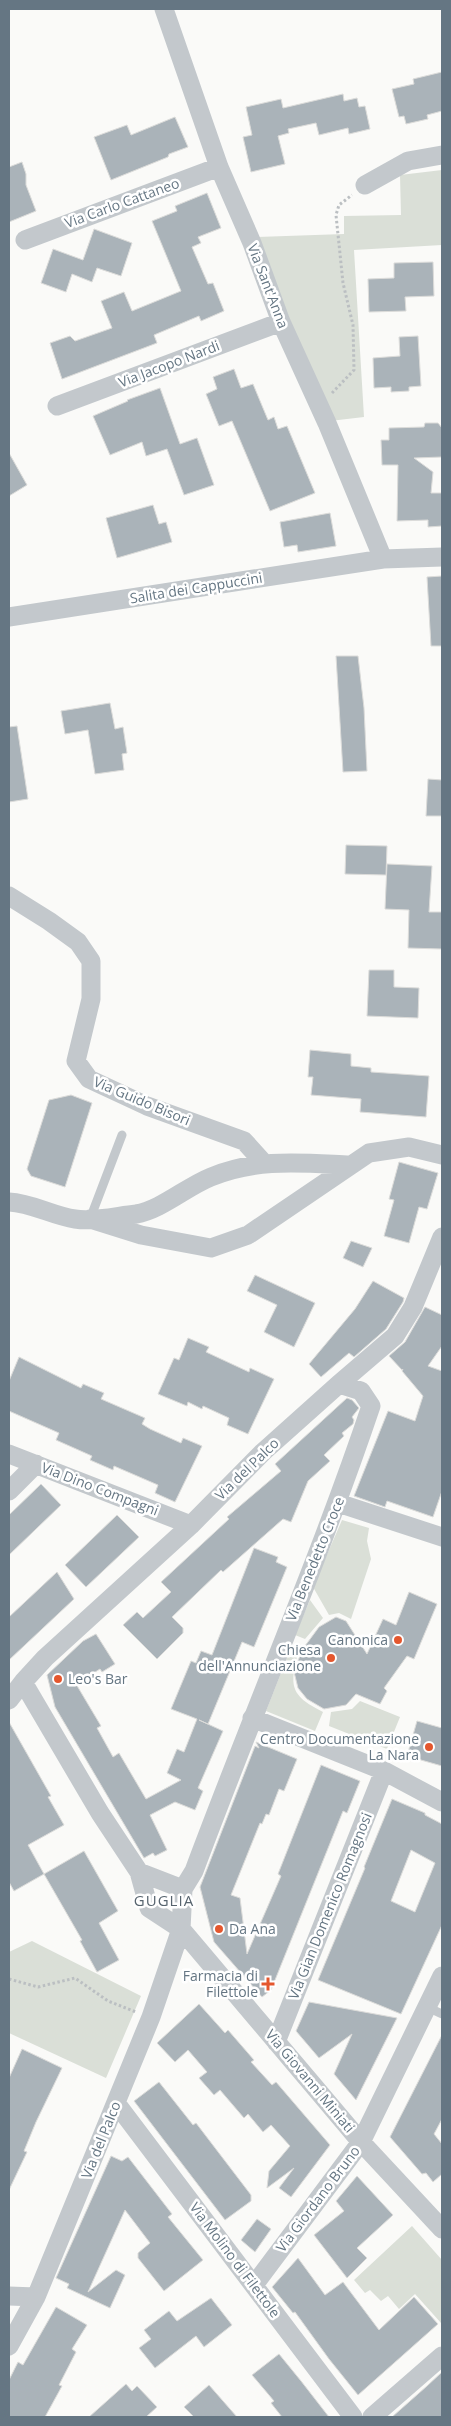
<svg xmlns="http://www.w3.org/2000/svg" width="451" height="2426" font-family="'Open Sans',sans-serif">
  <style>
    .green { fill: #dadfd7 }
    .building { fill: #aab3b9; stroke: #dcdcda; fill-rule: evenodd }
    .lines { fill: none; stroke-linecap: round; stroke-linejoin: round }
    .path { stroke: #bbbfc2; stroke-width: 3; stroke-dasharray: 2.5 2.5; stroke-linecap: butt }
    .service { stroke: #c3c8cc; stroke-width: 9 }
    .minor { stroke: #c3c8cc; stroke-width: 19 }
    .poi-dot { fill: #e4572e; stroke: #fff; stroke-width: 2 }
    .labels { text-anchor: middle; stroke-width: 5; stroke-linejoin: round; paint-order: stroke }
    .street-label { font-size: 14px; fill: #657683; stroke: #fff }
    .poi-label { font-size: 14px; fill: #657683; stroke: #fff; text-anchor: end }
    .neighbourhood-label { font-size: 15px; letter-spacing: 1px; fill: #57646e; stroke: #fff }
  </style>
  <rect width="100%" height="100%" fill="#fafaf8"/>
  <path class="green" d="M442 170V245L354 250 364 417 330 421 257 237 344 234V216L401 215 400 175Z
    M342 1520 369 1528 367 1541 371 1559 351 1619 339 1613 329 1615 313 1587Z
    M310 1600 323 1618 305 1639 295 1635Z
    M292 1645 299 1648C291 1683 286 1694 323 1712L315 1731 266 1711Z
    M360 1701 400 1717 387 1749 329 1726 331 1712 352 1709Z
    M32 1941 141 1996 106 2078 9 2033V1952Z
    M412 2226 442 2260 441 2323 415 2294 399 2309 388 2296 381 2301 370 2290 365 2293 354 2280Z"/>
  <path class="building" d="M442 72V111L427 115 428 119 406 124 404 116 399 117 392 89 414 84 413 79Z
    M343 94 344 101 357 98 359 107 365 106 370 129 349 134 348 128 319 135 316 123 288 129 289 133 278 136 285 164 251 172 243 137 252 135 246 107 281 99 283 108Z
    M175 117 188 147 169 154 168 157 111 180 94 137 127 125 131 135Z
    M22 162 26 174V185L36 211 9 222V167Z
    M207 193 221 228 198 237 201 243 192 247 208 284 213 283 224 311 201 321 199 316 154 335 157 343 62 379 50 343 70 336 75 341 112 328 101 301 124 292 132 311 181 291 152 221 177 211 175 206Z
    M94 229 132 243 121 276 97 268 92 282 72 274 66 292 41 283 53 249 83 260Z
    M433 262 434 296 405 297 406 311 369 312 368 279 394 278V263Z
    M418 336 421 386 409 387V391L391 392V387L374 388 373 358 400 356 399 337Z
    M234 369 241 388 253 384 268 420 274 417 278 429 287 426 315 493 270 511 232 421 219 426 206 394 217 389 213 377Z
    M160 388 180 444 197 438 214 485 184 495 167 449 146 456 142 442 110 455 93 416 128 401 127 400Z
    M425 423H438L442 428V457L414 458 433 472 431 493H442V526L428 527V520L397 521 398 465H382L381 440H389V428L424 427Z
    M9 453 27 485 9 496Z
    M153 505 159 524 166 522 172 542 117 558 106 518Z
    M330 513 336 546 298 552 297 545 284 547 280 522Z
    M442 576V646H431L427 577Z
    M336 656H358L364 708 367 771 343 772Z
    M110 703 115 729 123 727 127 753 122 754 124 770 95 774 88 730 65 734 61 711Z
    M17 726 28 799 9 802V727Z
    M428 779 442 780V816H426Z
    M346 845 387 846 386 875 345 874Z
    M387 864 432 866 429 912H442V949L408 948 409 910 385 909Z
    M369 970H394V987L419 988 418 1018 367 1016Z
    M310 1050 351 1054V1066L371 1068V1072L429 1076 426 1117 360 1112 361 1099 311 1095 313 1077H308Z
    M71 1095 92 1103 65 1187 31 1176 27 1169 49 1100Z
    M399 1162 438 1173 427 1209 419 1207 409 1243 384 1236 394 1200 389 1199Z
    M351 1241 372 1248 363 1267 343 1258Z
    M255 1275 315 1303 294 1347 264 1332 277 1305 247 1291Z
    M373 1281 404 1298 403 1302 386 1329 354 1357 349 1353 321 1377 309 1364 355 1309Z
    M425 1307 442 1315V1346L428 1366 442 1371V1491L433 1517 387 1501 385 1507 354 1496 388 1411 415 1421 423 1396 402 1371 403 1369 402 1370 389 1356 405 1342Z
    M188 1338 209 1347 206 1352 221 1359 249 1372 250 1368 274 1379 248 1434 227 1425 229 1418 203 1406 202 1409 188 1402 187 1406 158 1394 174 1358 179 1360Z
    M19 1357 81 1388 83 1384 104 1393 101 1399 145 1418 142 1424 150 1429 181 1443 183 1438 202 1446 175 1502 155 1493 158 1485 114 1466 113 1470 90 1460 92 1456 56 1440 59 1433 9 1411V1381Z
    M347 1398 352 1400 359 1408 352 1417 354 1420 353 1424 342 1433 344 1436 324 1455 330 1461 308 1481 291 1522 283 1519 223 1572 221 1570 172 1617 183 1628V1633L157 1659 123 1625 137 1612 143 1618 171 1592 161 1582 229 1519 227 1517 281 1471 275 1464Z
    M41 1484 61 1505 9 1555V1515Z
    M117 1515 139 1537 86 1587 65 1565Z
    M254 1548 278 1557 276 1562 287 1567 254 1647 242 1642 208 1724 199 1720 223 1731 198 1788 203 1791 195 1810 175 1802 150 1815 167 1850 155 1856 153 1853 144 1858 55 1707 47 1675 83 1641 96 1634 115 1664 102 1672 100 1669 76 1684 101 1726 97 1728 113 1757 119 1753 146 1799 181 1780 167 1773 177 1749 184 1752 197 1719 171 1709 191 1661 196 1663 201 1651 212 1655Z
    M57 1572 74 1599 9 1660V1617Z
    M409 1592 437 1604 414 1659 407 1656 384 1688 387 1691 380 1704 356 1694 346 1705 324 1709 307 1699 298 1688 294 1672 302 1650 319 1627 336 1617 346 1621 367 1654 383 1619 396 1625Z
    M417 1721 442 1728V1766L407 1756Z
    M9 1722 51 1796 48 1797 64 1825 28 1845 44 1874 14 1891 9 1882Z
    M256 1742 297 1759 284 1791 279 1789 269 1815 266 1814 262 1824 260 1823 231 1895 240 1898 247 1954 281 1876 278 1874 321 1765 360 1781 347 1813 343 1811 271 1990 262 1997 214 1942 200 1887 255 1746 259 1748Z
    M392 1799 425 1813V1815L442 1824V1925L401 2014 318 1980 365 1868 364 1867ZM411 1850 435 1863 415 1912 391 1901Z
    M84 1851 118 1911 99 1923 119 1960 97 1972 80 1941 82 1940 44 1874Z
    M309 2002 397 2018 356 2100 334 2074 352 2034 319 2058 296 2031Z
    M199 2004 225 2033 228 2030 254 2060 251 2062 272 2085 276 2082 330 2145 291 2197 279 2188 294 2168 267 2188 269 2171 290 2146 271 2125 263 2132 248 2114 244 2118 220 2090 214 2095 199 2078 207 2072 188 2050 175 2062 157 2043Z
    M442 2035V2119L434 2134 442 2144V2174L433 2182 426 2173 422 2174 390 2137Z
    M22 2049 62 2068 36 2122 24 2151 27 2152 9 2190V2078Z
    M159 2082 193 2125 196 2123 251 2195V2201L225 2220 134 2101Z
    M111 2156 122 2161 128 2157 172 2214 168 2217 203 2260 164 2291 138 2258V2253L150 2243 125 2210 88 2292 116 2270 125 2275 110 2308 67 2288 69 2284 56 2278Z
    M357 2176 393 2215 357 2248 367 2258 347 2278 314 2235 344 2211 336 2201Z
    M257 2219 271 2229 255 2252 241 2240Z
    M298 2258 325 2295 343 2282 379 2330 414 2297 438 2324 358 2395 329 2359 295 2312 293 2313 272 2287Z
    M211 2298 232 2325 204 2347 196 2336 155 2368 139 2348 151 2339 144 2330 169 2311 177 2321Z
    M56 2307 87 2325 72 2349 76 2352 59 2385 62 2386 45 2417H9V2380L18 2362 23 2365Z
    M279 2354 301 2381 329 2417H282L271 2403 274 2401 252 2375Z
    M442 2372V2417H392L427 2386Z
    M126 2384 132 2391 137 2386 157 2407 146 2417H89Z
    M209 2385 237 2417H194L184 2407Z"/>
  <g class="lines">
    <path class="path" d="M332 393 354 370 353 325 343 283 336 215 339 205 352 195
      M9 1979 38 1987 75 1978 108 2001 136 2012"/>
    <path class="service" d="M90 1219 122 1135
      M427 2007 442 2014"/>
    <path class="minor" d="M164 9 219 167 252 243 281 322 327 423 383 559
      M365 185 408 161 442 155
      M25 240 219 167
      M57 406 281 322
      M9 617 383 559 442 557
      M9 896 49 921 78 942 91 961V999L76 1061 89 1079 147 1106 244 1141 263 1162
      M9 1202C32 1203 53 1216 75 1219 94 1222 117 1216 136 1214 161 1210 186 1187 211 1177 256 1158 302 1163 350 1165
      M90 1219 141 1235 211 1248 248 1235 369 1153 409 1147 442 1155
      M442 1237 413 1307 395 1336 339 1384 263 1452 191 1525 45 1658 23 1682 100 1813 139 1872 149 1908 181 1929 361 2142 442 2229
      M9 1454 191 1525
      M9 1491 36 1464
      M338 1503 442 1537
      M9 1700 23 1682
      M252 1718 384 1771 442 1802
      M139 1872 183 1889
      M276 2042 384 1771
      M116 2103 353 2417
      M254 2285 361 2142 442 1976
      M9 2296 36 2297
      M9 2346 36 2297 151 2017 181 1929 183 1889 194 1871C252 1715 318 1563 371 1406L361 1391 339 1384
      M372 2417 442 2356"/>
  </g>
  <g class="poi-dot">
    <circle cx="398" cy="1640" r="5"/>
    <circle cx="331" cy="1658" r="5"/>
    <circle cx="58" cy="1679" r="5"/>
    <circle cx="429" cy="1747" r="5"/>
    <circle cx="219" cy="1929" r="5"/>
    <path d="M265.5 1976.5h5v5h5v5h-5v5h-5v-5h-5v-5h5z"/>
  </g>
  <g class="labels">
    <g class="street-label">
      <text transform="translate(122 203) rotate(-20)" y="5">Via Carlo Cattaneo</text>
      <text transform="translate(268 286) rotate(69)" y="5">Via Sant'Anna</text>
      <text transform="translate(169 364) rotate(-21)" y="5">Via Jacopo Nardi</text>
      <text transform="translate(196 588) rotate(-9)" y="5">Salita dei Cappuccini</text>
      <text transform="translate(142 1101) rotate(23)" y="5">Via Guido Bisori</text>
      <text transform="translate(247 1469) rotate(-44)" y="5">Via del Palco</text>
      <text transform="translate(100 1489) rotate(21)" y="5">Via Dino Compagni</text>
      <text transform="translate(315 1559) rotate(-68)" y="5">Via Benedetto Croce</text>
      <text transform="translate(330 1906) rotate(-68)" y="5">Via Gian Domenico Romagnosi</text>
      <text transform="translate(310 2081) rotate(50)" y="5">Via Giovanni Miniati</text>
      <text transform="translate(101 2140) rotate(-68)" y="5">Via del Palco</text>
      <text transform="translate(318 2199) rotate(-53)" y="5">Via Giordano Bruno</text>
      <text transform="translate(235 2260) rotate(53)" y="5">Via Molino di Filettole</text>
    </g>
    <g class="poi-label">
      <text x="388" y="1645">Canonica</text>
      <text x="321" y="1655">Chiesa<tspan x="321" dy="16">dell'Annunciazione</tspan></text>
      <text x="68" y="1684" text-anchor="start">Leo's Bar</text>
      <text x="419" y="1744">Centro Documentazione<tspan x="419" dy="16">La Nara</tspan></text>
      <text x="229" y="1934" text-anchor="start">Da Ana</text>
      <text x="258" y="1981">Farmacia di<tspan x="258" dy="16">Filettole</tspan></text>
    </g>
    <g class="neighbourhood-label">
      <text x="164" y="1906">GUGLIA</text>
    </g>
  </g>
  <rect width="451" height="2426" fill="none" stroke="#657683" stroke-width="20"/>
</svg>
